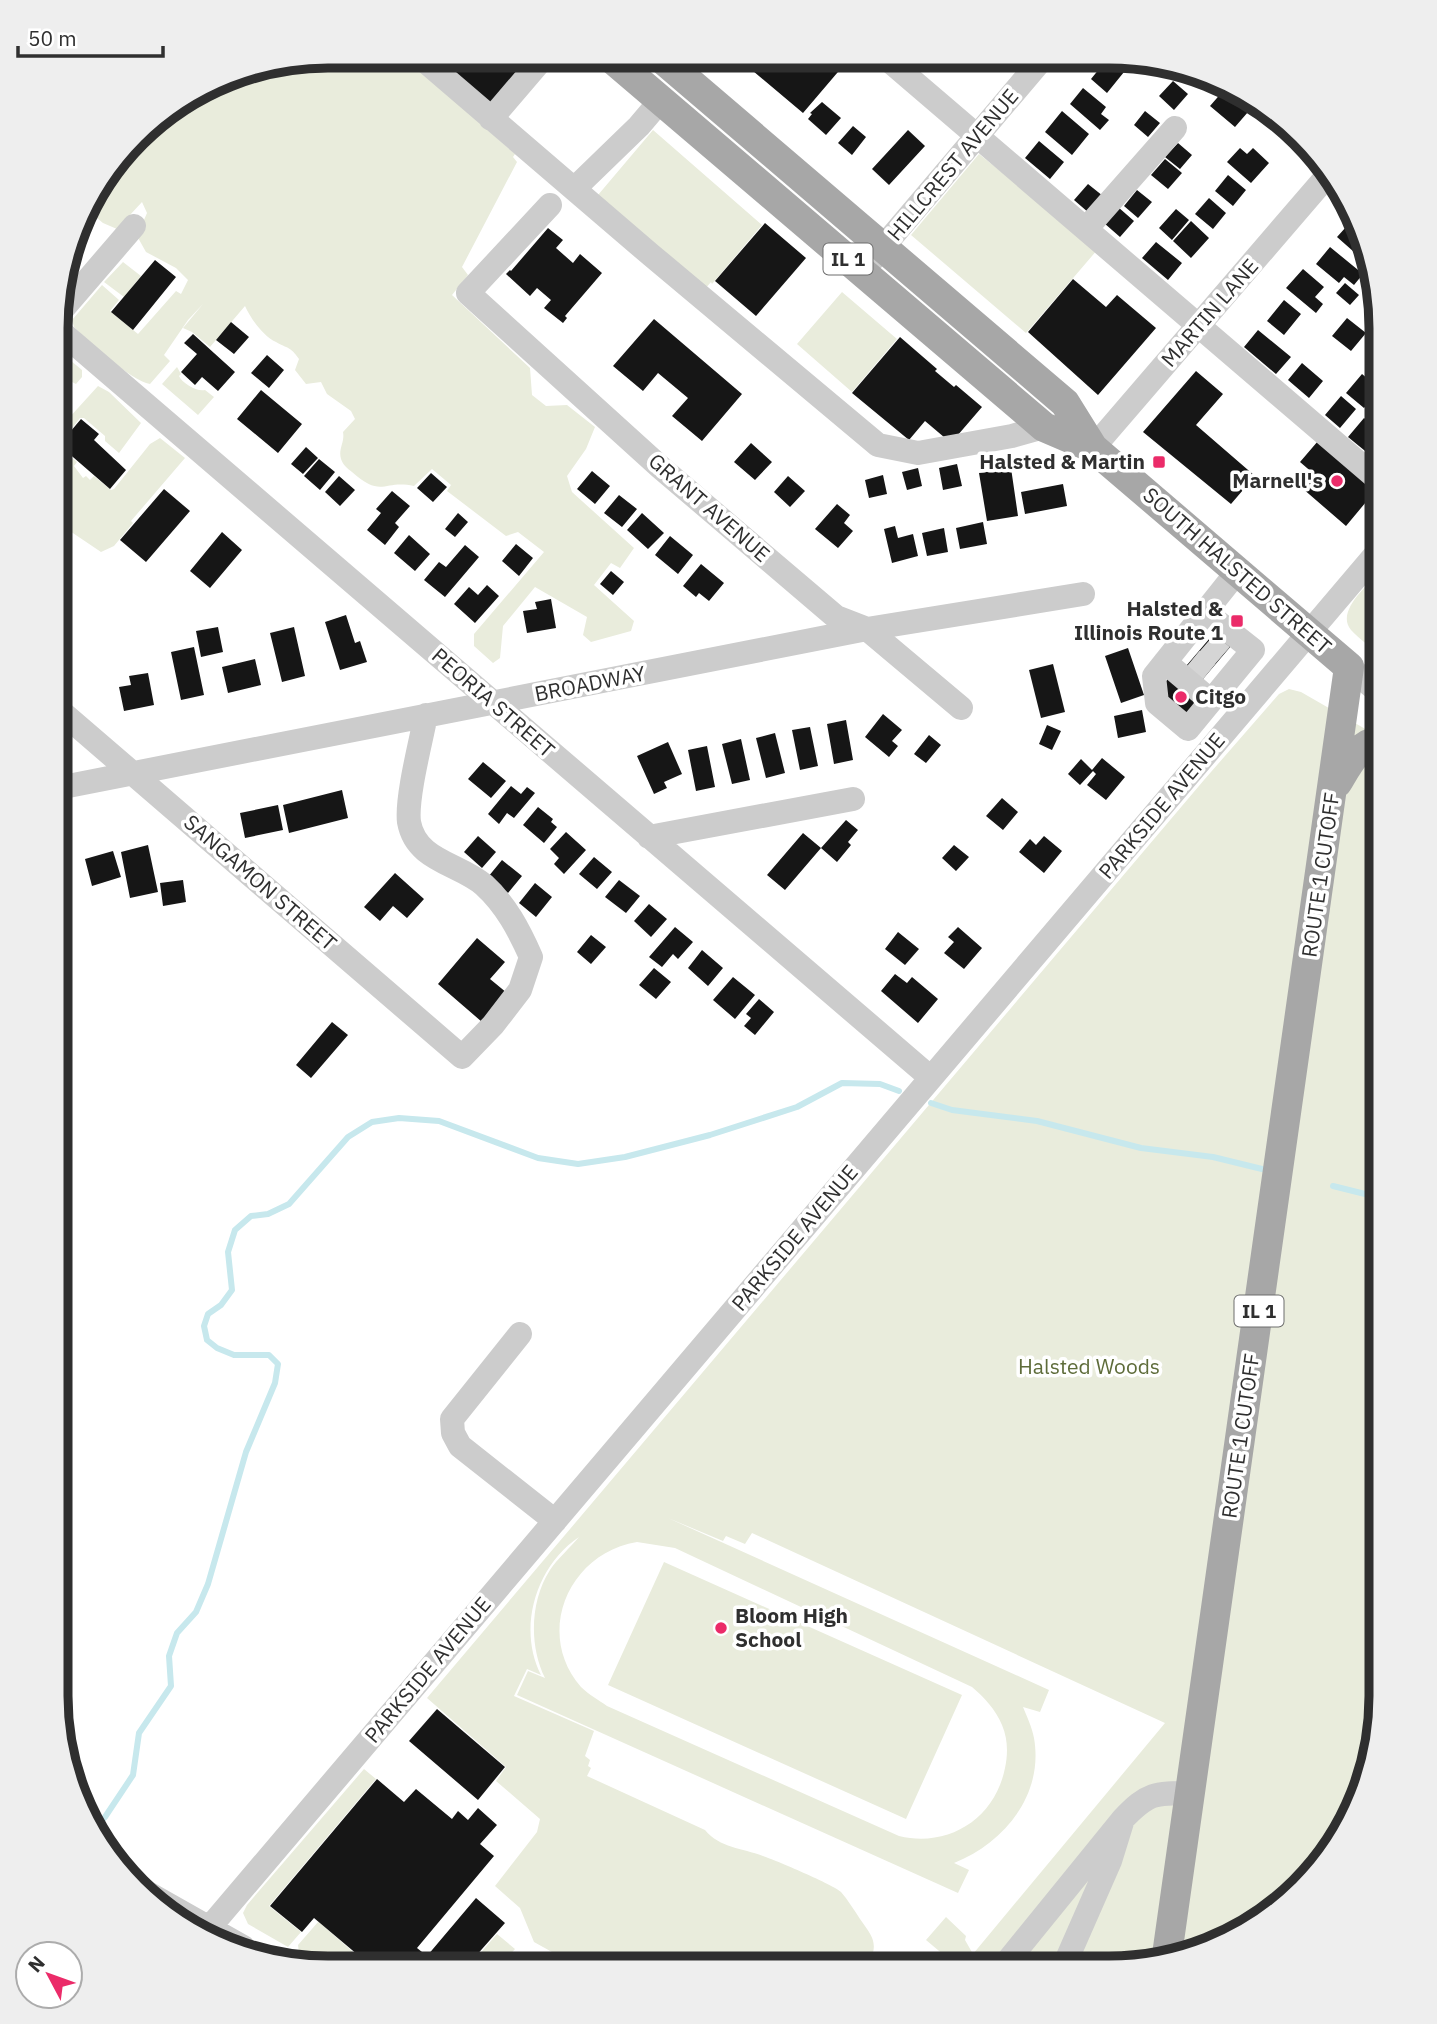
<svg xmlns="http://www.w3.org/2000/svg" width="1437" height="2024" font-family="'IBM Plex Sans',sans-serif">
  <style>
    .green { fill: #e9ecdc; fill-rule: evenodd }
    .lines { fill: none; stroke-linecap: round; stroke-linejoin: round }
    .stream { stroke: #c7e8ed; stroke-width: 6 }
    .building { fill: #161616 }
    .minor-tunnel { stroke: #d5d5d5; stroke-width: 24; stroke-dasharray: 24 12; stroke-linecap: butt }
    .minor { stroke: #ccc; stroke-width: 24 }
    .major { stroke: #a7a7a7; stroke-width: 30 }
    .poi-dot { fill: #eb2b69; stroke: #fff; stroke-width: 2.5 }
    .labels { text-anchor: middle; stroke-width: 7; stroke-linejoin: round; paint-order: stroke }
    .shield { fill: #fff; stroke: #6d6d6d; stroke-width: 2 }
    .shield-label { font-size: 19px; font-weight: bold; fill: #2f2f2f }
    .street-label { font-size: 21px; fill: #2f2f2f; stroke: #fff }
    .poi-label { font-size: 21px; font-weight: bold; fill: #2f2f2f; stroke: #fff; text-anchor: end }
    .park-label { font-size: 21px; fill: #5e6c3a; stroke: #fff }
    .rim { fill: none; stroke: #2f2f2f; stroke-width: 9 }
  </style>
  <rect width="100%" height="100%" fill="#fff"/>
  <path class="green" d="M328 56H404L515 154 513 157 517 162 462 267 468 275 452 295 530 368 532 395 546 406 567 405 595 427 586 449 567 476 572 492 634 548 620 568 611 563 594 585 634 621 631 631 591 642 583 635 587 617 535 587 503 626 500 658 493 663 474 646V634L544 552 518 532 506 536 447 491 451 485 432 469 414 486C384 479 382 499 352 472 347 468 343 465 341 459 338 449 345 442 343 432L355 419 351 411 327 394 321 382 306 384 295 370 299 359C290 346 288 349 276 342 263 336 251 319 245 306L210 347 192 332 183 328 203 304 188 320 164 355 170 361 150 384C131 381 88 341 74 327L72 320 102 285 119 300 110 311 138 334 176 291 181 294 188 280 176 268 146 252 137 236 147 213 142 202 117 229 103 223 91 213 95 208 89 203 92 193 149 123 240 71Z
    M653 130 762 225 712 284 711 282 705 289 598 195Z
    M979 154 1098 249 1026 333 911 235Z
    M123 262 141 276 124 297 104 282Z
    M842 292 897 339 852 392 797 344Z
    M58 350 82 370V377L76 384 68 380 58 381Z
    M177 367 181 374 179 376C182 383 197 392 205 390L214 397 198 415 162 384Z
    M98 386 109 392 141 423 119 453 105 441V436L84 418H80L58 446 77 462 74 466 83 478 86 476 90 480 94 476 111 490 114 489 150 444 160 438 185 458 131 521 133 523 114 546 101 552 58 523V430Z
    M1381 571V655C1371 647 1359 639 1351 630 1335 611 1369 584 1381 571Z
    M1289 689 1301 692 1381 738 1380 1714 1366 1784 1335 1847 1288 1901 1229 1940 1109 1968H936L945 1956 926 1940 946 1917 966 1936 965 1940 973 1954 1165 1723 752 1533 745 1544 726 1536 723 1541 668 1518 1049 1690 1040 1712 1023 1707C1027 1717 1032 1727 1034 1738 1044 1795 1004 1843 954 1863L969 1870 958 1893 517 1695 528 1671 545 1678C529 1646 530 1601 550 1570 558 1558 570 1548 579 1537 536 1566 517 1628 541 1675L527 1669 514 1696 594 1731 585 1756 590 1760 588 1766 591 1768 587 1776 705 1830C720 1848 742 1848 763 1856 775 1860 834 1885 841 1892 848 1900 854 1910 860 1919 875 1940 878 1943 868 1967H579L534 1942 520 1908 495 1886 537 1832 540 1819 496 1781 506 1767 427 1698 1204 780 1279 694ZM637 1542 675 1548 972 1687C984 1697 996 1710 1002 1725 1008 1739 1008 1754 1005 1768 995 1819 948 1848 899 1836L607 1706C599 1700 589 1695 581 1687 534 1633 569 1553 637 1542Z
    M664 1562 962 1695 906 1819 608 1685Z
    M364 1769 376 1779 269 1906 301 1932 288 1947 248 1924 243 1913 247 1905Z
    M318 1922 320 1923 369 1966H322L299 1953 298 1945Z
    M497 1934 515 1949 500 1966H469Z"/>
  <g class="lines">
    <path class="stream" d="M931 1103 952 1110 1037 1121 1141 1148 1213 1157 1262 1169
      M1333 1186 1381 1198
      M93 1830 105 1817 133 1775 139 1733 171 1686 169 1656 177 1633 196 1612 208 1584 246 1452 275 1383 278 1364 269 1355H234L217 1348 207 1340 204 1326 208 1314 221 1305 232 1290 228 1252 235 1230 251 1216 268 1214 289 1204 348 1137 372 1122 399 1118 439 1121 538 1158 578 1164 625 1157 710 1135 797 1107 842 1083 880 1084 899 1091"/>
  </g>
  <path class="building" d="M448 56 530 57 486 108 439 67Z
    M765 57 847 58 849 59 803 113 753 71Z
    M1108 58 1124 72 1107 93 1091 79Z
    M1126 58H1145L1165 65 1156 76 1137 61 1134 65Z
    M1173 81 1188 94 1174 110 1159 96Z
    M1083 88 1106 107 1101 114 1109 120 1100 130 1070 104Z
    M1223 91 1248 112 1235 127 1210 106Z
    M822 102 841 118 826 135 808 119 812 114 810 113Z
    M1062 111 1089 134 1072 155 1045 132Z
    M1145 111 1160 123 1148 137 1134 125Z
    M853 126 866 137 852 155 838 143Z
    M908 130 925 146 889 185 872 169Z
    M1039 141 1064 162 1050 179 1025 158Z
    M1178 143 1192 155 1180 169 1165 157Z
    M1240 148 1247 154 1253 148 1269 163 1251 183 1227 162Z
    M1165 159 1182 173 1168 189 1151 175Z
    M1228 175 1246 190 1233 206 1215 191Z
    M1088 184 1103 196 1089 213 1074 200Z
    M1137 190 1152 202 1138 218 1124 206Z
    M1209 198 1226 213 1213 229 1195 214Z
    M1118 207 1134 221 1120 237 1104 223Z
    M1176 209 1189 220 1172 240 1159 228Z
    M1355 217 1364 256 1362 259 1337 237Z
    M1191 221 1209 238 1191 258 1173 241Z
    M765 223 806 258 756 316 715 281Z
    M548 228 563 240 556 248 573 263 580 254 602 273 565 316 567 318 563 323 544 308 551 300 537 288 530 296 506 274 510 270 511 271Z
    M1156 242 1182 263 1168 280 1142 258Z
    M1330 247 1363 274 1354 285 1344 277 1339 283 1316 264Z
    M155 260 176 277 133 330 111 312Z
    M1303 269 1324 287 1315 297 1323 304 1316 313 1286 288Z
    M1073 279 1106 307 1117 295 1156 328 1098 395 1028 332Z
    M1345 283 1359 295 1350 305 1336 293Z
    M1284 300 1301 314 1284 335 1267 321Z
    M1347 318 1366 333 1351 351 1332 336Z
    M654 319 742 394 702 441 672 416 688 398 658 373 643 391 613 366Z
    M231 322 249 337 234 354 216 340Z
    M1258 330 1291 357 1276 374 1244 347Z
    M193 334 235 372 218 391 202 377 195 385 181 372 197 354 184 343Z
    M900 337 937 369 935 371 954 387 956 385 982 407 951 443 925 421 909 440 852 393Z
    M267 355 284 370 269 388 251 373Z
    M1302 363 1323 381 1309 398 1288 380Z
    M1196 371 1223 394 1196 425 1255 476 1231 504 1143 432Z
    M1362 374 1380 389 1364 408 1346 393Z
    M261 390 302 424 278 453 237 419Z
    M1341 396 1356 409 1340 428 1325 415Z
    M1364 418 1381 432V464L1348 437Z
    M81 419 99 434 94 440 126 470 110 489 59 445Z
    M1318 441 1375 489 1370 495 1371 496 1346 526 1302 488 1314 474 1300 462Z
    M751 443 772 462 755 480 734 462Z
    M306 447 318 458 303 474 291 464Z
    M319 459 335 472 320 490 304 476Z
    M957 464 962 486 943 490 939 468Z
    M918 468 922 486 907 490 902 472Z
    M1011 468 1018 516 987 521 979 473Z
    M592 471 610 486 595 504 577 489Z
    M431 473 447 487 433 502 417 488Z
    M883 475 887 494 869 498 865 480Z
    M339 476 355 490 340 506 325 492Z
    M788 476 805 491 790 507 774 492Z
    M1063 484 1067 506 1025 514 1021 492Z
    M164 489 190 511 146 562 120 540Z
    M392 491 410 506 395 523 399 527 385 545 367 530 381 513 376 509Z
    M619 495 637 509 622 527 604 513Z
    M837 504 850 515 844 523 853 531 838 548 815 529Z
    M458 513 468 522 455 537 445 529Z
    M642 513 664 533 648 549 627 530Z
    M983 522 987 544 960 549 956 528Z
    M895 526 898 538 913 534 918 556 892 563 884 529Z
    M944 528 948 552 927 556 922 533Z
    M222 532 242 550 210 588 190 571Z
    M409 535 430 554 415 571 394 553Z
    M670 536 693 555 678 574 655 555Z
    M516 544 533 558 519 576 502 561Z
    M465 545 479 557 445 597 424 580 439 562 446 567Z
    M701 564 724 583 709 601 699 593 696 597 683 586Z
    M611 571 624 582 613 595 600 584Z
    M487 585 499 596 475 623 454 604 469 587 478 595Z
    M551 599 556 628 527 633 523 611 537 609 535 602Z
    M346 615 355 643 360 641 367 662 340 670 325 622Z
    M1221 625 1237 639 1197 686 1181 672Z
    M218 627 223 652 201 657 196 631Z
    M294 627 305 676 282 682 270 633Z
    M194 647 204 695 181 700 171 652Z
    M1128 648 1144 695 1121 703 1105 656Z
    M255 659 261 685 228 693 222 667Z
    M1053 664 1065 712 1041 718 1029 670Z
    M148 673 154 705 124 711 119 687 131 685 129 676Z
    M1172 674 1204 701 1189 719 1157 692Z
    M1142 710 1146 732 1118 738 1114 716Z
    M883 714 902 730 892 741 898 746 889 757 865 737Z
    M846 720 853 760 834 764 827 724Z
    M1047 725 1061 731 1052 750 1039 744Z
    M810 727 818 766 800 770 792 730Z
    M775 733 785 773 766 778 756 738Z
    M929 735 941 745 926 763 914 754Z
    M741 739 750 780 732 784 722 744Z
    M668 742 682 774 664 782 667 788 654 794 637 756Z
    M707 746 715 787 696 791 688 750Z
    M1102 758 1125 777 1106 800 1087 785 1096 774 1093 771 1080 785 1068 774 1081 759 1092 770Z
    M483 762 506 781 491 798 468 779Z
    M511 786 521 794 527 787 535 793 514 818 507 813 499 824 488 814Z
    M342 790 348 818 289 833 283 805Z
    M1002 798 1018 812 1003 830 986 816Z
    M278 805 283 830 245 838 240 813Z
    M538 807 553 819 551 822 557 827 544 843 523 825Z
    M846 820 858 830 848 842 851 845 837 862 821 848Z
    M566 832 586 850 564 874 554 864 559 858 550 849Z
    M803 833 821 848 785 890 767 875Z
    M478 836 496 852 482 868 464 852Z
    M1044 836 1062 851 1044 873 1019 852 1030 839 1036 845Z
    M148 845 158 892 130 898 121 852Z
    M954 845 969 857 956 871 942 858Z
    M113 851 121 877 92 886 85 859Z
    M594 857 612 872 597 889 579 874Z
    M57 859H60L68 907 57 909Z
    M502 860 522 876 508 893 488 877Z
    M395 873 424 899 407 918 393 906 380 921 364 907Z
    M183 880 186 902 163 906 160 883Z
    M619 880 640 896 626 913 605 897Z
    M535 883 552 897 536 917 519 903Z
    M649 904 667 919 651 937 634 921Z
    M675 927 693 942 678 959 673 954 662 967 649 957Z
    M958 927 982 948 964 969 944 953 954 942 948 937Z
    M898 932 919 949 905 965 885 949Z
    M591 935 606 947 591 964 577 952Z
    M477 938 505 962 490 979 507 993 482 1022 438 984Z
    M702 950 723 968 708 986 688 968Z
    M654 968 671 982 656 999 639 985Z
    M895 974 907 983 912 977 938 999 918 1023 881 991Z
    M733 977 755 995 735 1019 713 1000Z
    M759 999 774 1012 755 1035 744 1026 751 1018 746 1014Z
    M332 1022 348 1035 311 1078 296 1065Z
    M437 1709 505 1767 478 1800 409 1741Z
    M377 1779 404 1802 416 1789 452 1819 458 1811 468 1820 478 1808 497 1825 480 1844 494 1856 417 1948 427 1956 476 1898 505 1923 467 1966H371L314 1918 302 1932 270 1906Z"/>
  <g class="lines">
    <path class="minor-tunnel" d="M1207 643 1222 656
      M1192 660 1208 673"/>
    <path class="minor" d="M419 56 651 255 878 445 918 453 1012 436 1044 427
      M886 58 1381 482
      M491 119 544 57
      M574 189 639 126 661 100
      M550 205 468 293 660 467 836 617 867 629 961 708
      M1086 229 1175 128
      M872 260 1043 58
      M58 320 61 311 134 226
      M58 325 60 331 931 1078
      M1093 448 1327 176
      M1205 612 1253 650 1188 729 1157 703 1154 676 1237 572
      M1165 662 1211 701
      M1349 667 1381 694
      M58 709 462 1057 493 1025 520 990 531 957C519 930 506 905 484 885 458 863 416 861 409 822 406 798 421 741 426 715
      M58 788 867 629 1083 594
      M649 837 853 799
      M520 1334 452 1419 453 1433 460 1446 555 1521
      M1123 1819C1148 1793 1154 1793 1190 1793
      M137 1887 243 1947
      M210 1927 1381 548
      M1002 1968 1123 1819 1110 1861 1063 1968"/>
    <path class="major" d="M610 57 1044 427 1093 448 1349 667 1167 1955
      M660 57 1065 403 1093 448
      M1337 783C1348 765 1358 743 1381 740"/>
  </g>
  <g class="poi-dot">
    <rect x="1152" y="455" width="14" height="14" rx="3.5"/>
    <circle cx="1337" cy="481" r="7"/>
    <rect x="1230" y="614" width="14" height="14" rx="3.5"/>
    <circle cx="1181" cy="697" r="7"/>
    <circle cx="721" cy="1628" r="7"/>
  </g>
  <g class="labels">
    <g class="shield">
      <rect x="823.5" y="243.5" width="49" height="31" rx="5"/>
      <rect x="1234.5" y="1295.5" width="49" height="31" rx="5"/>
    </g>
    <g class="shield-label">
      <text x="848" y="266">IL 1</text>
      <text x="1259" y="1318">IL 1</text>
    </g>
    <g class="street-label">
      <text transform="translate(953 165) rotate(-50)" y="7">HILLCREST AVENUE</text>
      <text transform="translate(1210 313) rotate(-49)" y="7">MARTIN LANE</text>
      <text transform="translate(709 508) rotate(41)" y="7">GRANT AVENUE</text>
      <text transform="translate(1237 571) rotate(41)" y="7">SOUTH HALSTED STREET</text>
      <text transform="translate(590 684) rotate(-11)" y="7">BROADWAY</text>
      <text transform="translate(493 703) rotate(41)" y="7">PEORIA STREET</text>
      <text transform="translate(1162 806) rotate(-50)" y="7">PARKSIDE AVENUE</text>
      <text transform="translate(1321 875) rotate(-82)" y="7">ROUTE 1 CUTOFF</text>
      <text transform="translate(260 883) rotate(41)" y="7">SANGAMON STREET</text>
      <text transform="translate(795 1238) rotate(-50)" y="7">PARKSIDE AVENUE</text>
      <text transform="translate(1241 1436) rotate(-82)" y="7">ROUTE 1 CUTOFF</text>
      <text transform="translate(428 1670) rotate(-50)" y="7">PARKSIDE AVENUE</text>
    </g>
    <g class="poi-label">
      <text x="1145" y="469">Halsted &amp; Martin</text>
      <text x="1323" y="488">Marnell's</text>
      <text x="1223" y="616">Halsted &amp;<tspan x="1223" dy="24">Illinois Route 1</tspan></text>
      <text x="1195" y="704" text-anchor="start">Citgo</text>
      <text x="735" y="1623" text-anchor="start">Bloom High<tspan x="735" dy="24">School</tspan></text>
    </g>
    <g class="park-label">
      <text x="1089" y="1374">Halsted Woods</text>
    </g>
  </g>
  <path d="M0 0H1437V2024H0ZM328 68H1109A260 260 0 0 1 1369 328V1696A260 260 0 0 1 1109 1956H328A260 260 0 0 1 68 1696V328A260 260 0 0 1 328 68Z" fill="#eee" fill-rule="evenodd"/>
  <path class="rim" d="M328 68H1109A260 260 0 0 1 1369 328V1696A260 260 0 0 1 1109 1956H328A260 260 0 0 1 68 1696V328A260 260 0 0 1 328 68Z"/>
  <g transform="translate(49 1975) rotate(311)"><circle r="33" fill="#ffffff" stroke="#acacac" stroke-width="2"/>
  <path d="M0-5L12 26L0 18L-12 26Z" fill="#eb2b69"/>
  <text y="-10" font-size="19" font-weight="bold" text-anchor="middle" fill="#2f2f2f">N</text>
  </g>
  <path d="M18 46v10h145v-10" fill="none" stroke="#2f2f2f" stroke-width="3.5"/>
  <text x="28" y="46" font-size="21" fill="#2f2f2f" stroke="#ffffff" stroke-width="5" paint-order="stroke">50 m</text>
</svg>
